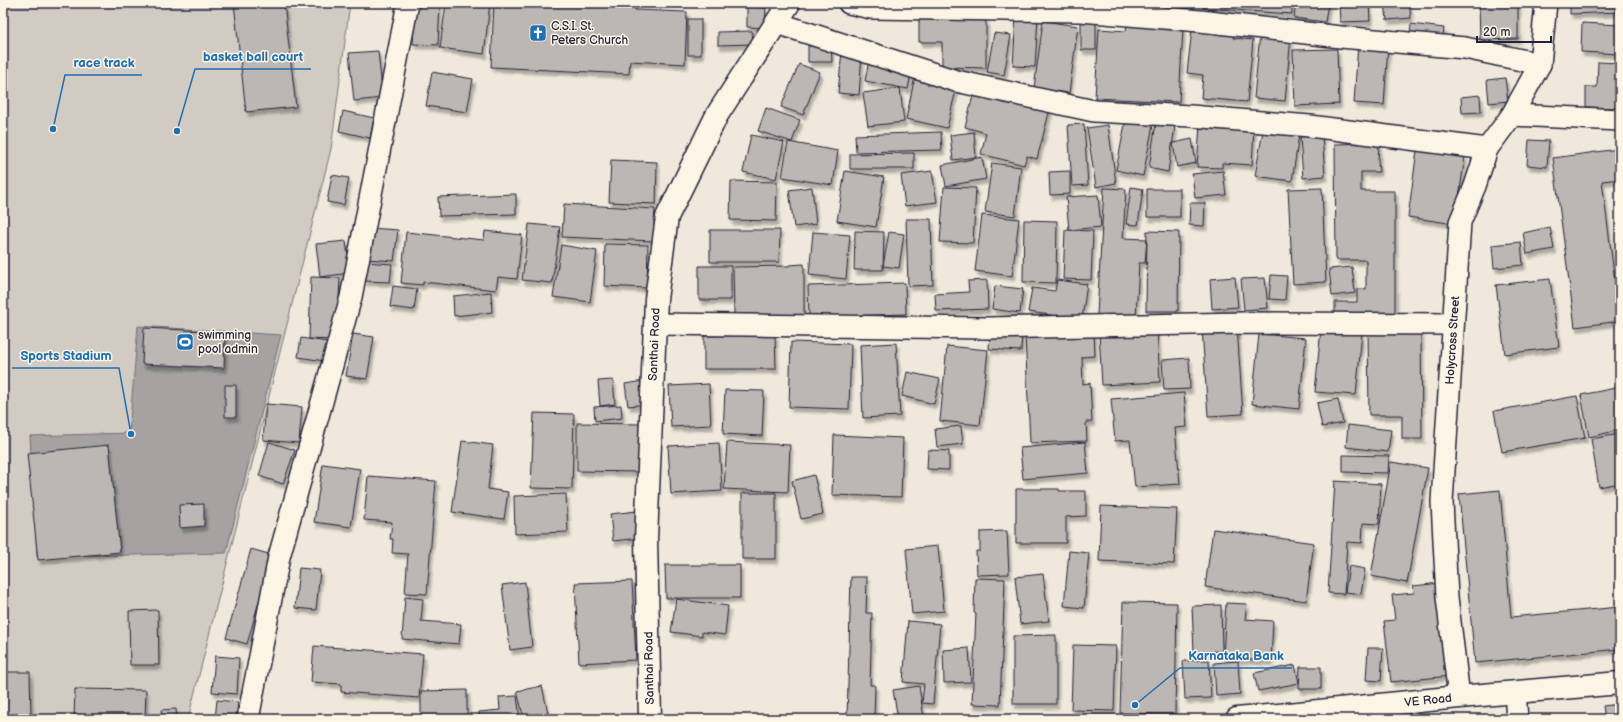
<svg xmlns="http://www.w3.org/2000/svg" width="1623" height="722" font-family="'Balsamiq Sans',sans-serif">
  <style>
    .green { fill: #d1cbc3; stroke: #7a767f }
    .water { fill: #a6a2a2; stroke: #716f79 }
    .building { fill: #bcb7b3; stroke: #22223b; filter: url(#shadow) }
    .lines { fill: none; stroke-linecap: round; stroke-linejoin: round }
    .minor-casing { stroke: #22223b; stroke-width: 24 }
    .tertiary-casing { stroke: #22223b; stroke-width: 25 }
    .secondary-casing { stroke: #22223b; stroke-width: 25 }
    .minor { stroke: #fcf5e5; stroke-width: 21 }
    .tertiary { stroke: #fcf5e5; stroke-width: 22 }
    .secondary { stroke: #fcf5e5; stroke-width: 22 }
    .labels { text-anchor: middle; stroke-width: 3; stroke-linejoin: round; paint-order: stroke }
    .poi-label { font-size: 12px; fill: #22223b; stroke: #fcf5e5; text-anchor: start }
    .street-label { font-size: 12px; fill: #22223b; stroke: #fcf5e5 }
    .leader { fill: none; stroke: #1f6fb2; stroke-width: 1.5 }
    .callout-dot { fill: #1f6fb2; stroke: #fcf5e5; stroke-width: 1.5 }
    .callout-label { font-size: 13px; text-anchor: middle; font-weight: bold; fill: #1f6fb2; stroke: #fcf5e5; stroke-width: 3; stroke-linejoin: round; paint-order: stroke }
  </style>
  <defs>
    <filter id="shadow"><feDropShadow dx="2.5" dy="4.5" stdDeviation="1" flood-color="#0004"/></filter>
  </defs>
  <rect width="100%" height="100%" fill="#efe8db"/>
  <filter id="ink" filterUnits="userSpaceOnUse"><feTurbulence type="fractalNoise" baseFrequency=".025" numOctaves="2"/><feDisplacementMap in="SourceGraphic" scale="8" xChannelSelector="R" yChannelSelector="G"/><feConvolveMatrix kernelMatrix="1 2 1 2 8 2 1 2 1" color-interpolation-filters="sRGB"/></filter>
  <g filter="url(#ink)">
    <path class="green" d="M3 3H350L331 149 188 719H3Z"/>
    <path class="water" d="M138 326 281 335 226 553 37 557 30 436 129 433Z"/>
    <path class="building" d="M234 3H284L296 107 246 112Z
      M415 3H440L438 45 413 44Z
      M446 3H490L484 54 440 48Z
      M494 3H635V10L687 12 685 64 630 61 629 74 491 67Z
      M1163 3H1186V10L1163 11Z
      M1203 3H1292V14L1203 8Z
      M1296 3H1328L1325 22 1294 18Z
      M1339 3H1369L1370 21 1340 22Z
      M1385 3H1409L1411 18 1387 20Z
      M1479 3H1518V39L1480 40Z
      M1570 3H1620V12L1570 14Z
      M747 7 766 8 765 28 747 27Z
      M1016 15 1038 16 1035 67 1013 66Z
      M919 18 986 19V68L942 67V42H919Z
      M688 19H701V55H688Z
      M1081 20H1096V50H1081Z
      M1043 21 1078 26 1069 93 1034 88Z
      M1582 23 1620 25V54L1581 52Z
      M1127 24 1183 27 1179 102 1095 98 1099 29 1126 31Z
      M1411 24 1444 28 1442 44 1409 40Z
      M1192 29 1234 33 1233 38 1253 40 1247 102 1201 98 1203 75 1187 73Z
      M752 31 753 44 718 45V32Z
      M994 33 1011 35 1004 75 987 72Z
      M1260 33 1291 36 1285 101 1254 98Z
      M1358 43 1388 45 1384 105 1354 103Z
      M831 45 832 62H808V46Z
      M1337 49 1339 104 1295 106 1293 50Z
      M378 51 383 98 354 101 349 53Z
      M842 51 862 53 859 95 838 93Z
      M869 60 912 68 908 89 865 81Z
      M1598 62 1620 63V108L1586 107V87H1597Z
      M799 64 820 72 803 115 781 107Z
      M432 72 473 79 467 112 426 106Z
      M915 76 957 85 947 128 906 119Z
      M1505 78 1508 101 1489 103 1487 80Z
      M900 88 904 122 868 126 863 93Z
      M974 92 1050 109 1037 159 1027 156 1024 165 981 154 986 133 965 127Z
      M1480 95 1481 112 1462 113 1461 97Z
      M766 108 800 120 792 142 758 131Z
      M343 111 374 118 370 138 339 131Z
      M1126 119 1153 125 1143 176 1116 170Z
      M1156 123 1175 126 1168 172 1149 168Z
      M1084 124 1088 185 1072 186 1068 125Z
      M1108 125 1116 183 1096 187 1087 128Z
      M1200 125 1254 129 1252 165 1222 163V168L1197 167Z
      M1263 130 1299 135 1292 181 1255 176Z
      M941 132 942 150 856 152 855 135Z
      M974 132 976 157 953 160 950 135Z
      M751 135 784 142 776 179 743 172Z
      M1322 135 1325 176 1303 178 1300 137Z
      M1192 139 1196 163 1177 167 1173 143Z
      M1529 140 1549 141 1547 167 1527 165Z
      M788 142 838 151 833 185 782 177Z
      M1379 143 1378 160 1379 172H1361V191H1395V316H1335V302H1357V289H1366V260H1336L1335 144Z
      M1618 149 1620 179 1602 181 1620 321 1575 327 1553 158Z
      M1417 150 1465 156 1455 224 1408 217Z
      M914 153V169H850V154Z
      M982 157 986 179 946 186 942 165Z
      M611 160 657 162 656 204 609 202Z
      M992 163 1021 167 1015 216 985 212Z
      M845 171 884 177 876 227 837 221Z
      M932 171 937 202 905 206 901 175Z
      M1070 171V194L1050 195 1049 172Z
      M1223 171 1226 195 1195 198 1192 174Z
      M332 175 349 178 344 205 327 202Z
      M731 181 777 182 776 221 730 220Z
      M812 187 816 224 794 227 789 190Z
      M944 187 976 188 973 243 940 242Z
      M1131 187 1143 189 1138 225 1126 224Z
      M1104 188 1126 189 1123 238 1147 239 1145 263H1139L1136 317 1097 315Z
      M1322 188 1326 282 1293 284 1288 189Z
      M1147 189H1180V217H1147Z
      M516 194V214L439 216 438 197Z
      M1098 195 1101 227 1069 230 1066 197Z
      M1190 203H1205L1204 226 1189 225Z
      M564 204 655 209 653 241 562 237Z
      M982 215 1019 219 1012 276 975 271Z
      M906 219H931L933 285 908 286Z
      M1024 220 1057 221 1056 283 1023 282Z
      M529 224 560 227 552 283 522 280Z
      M1550 227 1554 249 1527 254 1523 233Z
      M370 228 398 230 394 261 367 259Z
      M710 230H780L779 262H710Z
      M1065 230 1093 231 1091 280 1063 279Z
      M485 231 522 235 517 279 498 277 496 290 423 282V285L401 283 406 232 484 240Z
      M855 231 884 232 883 270H854Z
      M1147 231 1179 232 1178 311H1146Z
      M813 232 850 235 846 279 809 275Z
      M889 232 904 234 899 268 883 266Z
      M346 241 350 273 320 277 316 244Z
      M1521 242 1523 265 1494 268 1492 245Z
      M605 244 648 245 647 288 604 286Z
      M561 245 597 251 590 302 553 297Z
      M365 262 392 264 390 282 364 281Z
      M804 264V315L733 316 732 314 734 313 733 267 789 266V265Z
      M699 266H731V300H699Z
      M1352 267 1355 293 1332 296 1329 269Z
      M1271 275 1287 276 1285 300 1269 299Z
      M311 277 340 278 337 340 309 339Z
      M1235 277 1238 307 1212 309 1210 279Z
      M1265 278 1268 308 1244 310 1241 279Z
      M1550 279 1559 347 1505 354 1496 285Z
      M987 280 988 309 936 311 935 294 969 292 968 281Z
      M1057 280 1087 284 1082 319 1028 312 1032 288 1055 291Z
      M905 283 906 314 809 317 808 286Z
      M393 286 417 289 414 310 390 307Z
      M995 286 1023 289 1020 313 992 309Z
      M491 292 492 312 454 316 453 296Z
      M1237 327 1243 414 1208 416 1202 329Z
      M144 328 225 332 224 368 142 364Z
      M1321 328 1362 332 1356 395 1315 392Z
      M1157 329 1160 382 1102 385 1099 332Z
      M990 331 1022 333 1021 351 989 349Z
      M1094 331 1095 356 1082 357 1083 384 1090 383 1092 422H1086L1087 441 1030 443 1025 334Z
      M1368 331 1421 332 1422 439H1402V415H1369Z
      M353 334 374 337 367 379 346 376Z
      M1259 334 1306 338 1299 409 1252 404Z
      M775 335 776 369H704V336Z
      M301 338 334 343 331 362 298 357Z
      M791 342 851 344 849 409 789 407Z
      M896 343 900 416 863 418 860 345Z
      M947 346 988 350 980 425 940 421Z
      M1189 358 1190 389 1164 390 1162 360Z
      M907 372 940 379 934 404 902 396Z
      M613 380 615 404 600 406 598 381Z
      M644 381 647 404 628 406 625 384Z
      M709 384 711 425 671 427 669 386Z
      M225 385H236V417H225Z
      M1620 387V430L1589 437 1581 395Z
      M725 390 764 391 762 436 723 434Z
      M1184 393 1187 427 1175 428 1180 484 1135 487 1130 440 1115 441 1111 399Z
      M1577 396 1585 438 1502 452 1494 411Z
      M1338 399 1343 423 1322 427 1317 403Z
      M266 404 302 407 299 443 263 440Z
      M621 405 622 418 595 421 594 407Z
      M534 413 574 414 572 489 531 488Z
      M577 423 641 424V472L577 471Z
      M1348 425 1391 430 1388 452 1346 447Z
      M961 426 963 444 937 447 935 429Z
      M1620 434V483L1599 487 1591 439Z
      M834 435 903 438 901 497 832 495Z
      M462 441 493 445 488 489 508 492 504 519 452 512Z
      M269 442 295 450 283 484 259 476Z
      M727 442 790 445 788 492 724 489Z
      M1085 442 1088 473 1023 479 1020 448Z
      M719 443 722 491 671 494 668 446Z
      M109 445 120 552 38 560 27 453Z
      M928 450 949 451V470L927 469Z
      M1343 455 1389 456 1388 473 1343 472Z
      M1391 462 1428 468 1407 583 1371 576Z
      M323 464 360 469 351 527 314 522Z
      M814 475 823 514 801 519 792 481Z
      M368 476 436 481 427 594 405 593 408 554 392 553 393 539H390L392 522 364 520Z
      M1335 481 1381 484 1379 524 1363 523 1362 543 1347 542 1344 594 1328 593Z
      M1016 489H1059V491H1086V516L1066 517V543H1016Z
      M1500 490 1511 617 1620 607V649L1475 663 1459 494Z
      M742 493H776V559H742Z
      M566 494 568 532 515 534 514 496Z
      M204 504V526L180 528 179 505Z
      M1101 506 1177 509 1174 564 1099 561Z
      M637 511 640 538 613 541 610 514Z
      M1213 529 1314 543 1306 601 1205 587Z
      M1007 531 1009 574 977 575 976 551H980V532Z
      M938 546 944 611 912 614 906 549Z
      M251 549 272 555 247 644 226 638Z
      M1069 551 1089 553 1084 608 1064 606Z
      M665 565H740V598H666Z
      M1349 566 1365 569 1361 594 1345 592Z
      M299 568 320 570 316 610 295 608Z
      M1043 574 1049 621 1020 624 1015 577Z
      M851 577H867L866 613H872L870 685H875L874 719H847Z
      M975 578 1005 579 1000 705 972 704 976 613H974Z
      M632 581 636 660 579 663 575 583Z
      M525 582 532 647 510 650 502 585Z
      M1440 583 1450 676 1391 682 1384 621 1395 620 1392 595 1414 593 1413 586Z
      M405 597 423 599 421 621 461 624 459 644 402 639Z
      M676 599 728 606 725 635 702 632V636L671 632Z
      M1123 602 1177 603 1175 714 1120 713Z
      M1226 603 1247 604 1245 619 1273 621 1271 661 1223 658Z
      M1221 605 1222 651 1194 652 1192 606Z
      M158 610 159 665H130L129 611Z
      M908 621 940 624 933 704 922 703 924 684 903 682Z
      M1056 635V704H1013V636Z
      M1073 645 1116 646 1114 711 1071 710Z
      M314 646 423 654 419 698 341 692V684L311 682Z
      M969 648 971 682 944 683 943 650Z
      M1368 648H1383L1381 681 1366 680Z
      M215 656 239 658 237 694 212 692Z
      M1209 660 1211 698 1185 699 1183 661Z
      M1238 661 1240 694 1216 696 1214 663Z
      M1295 665 1299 683 1258 691 1254 673Z
      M1300 667H1321V689H1299Z
      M3 672H30L31 719H3Z
      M542 686 549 718 524 719 517 691Z
      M919 686 924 718 898 719 893 690Z
      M75 689 146 690 145 719H74Z
      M467 690V719H421V691Z
      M517 696 520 719H479V712L500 710 499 697Z
      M217 700 238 702 236 719H215Z
      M1620 704V719H1605L1603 706Z
      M176 709 177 719H162L161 710Z
      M599 715 600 719H565Z
      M1508 715V719H1478Z"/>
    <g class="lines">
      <defs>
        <g id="minor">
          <path d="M849 3 871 8 1081 11 1200 21 1341 37 1465 48 1540 64"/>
          <path d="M777 23 956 81 1094 111 1191 116 1310 126 1487 149"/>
          <path d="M1512 115 1620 120"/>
          <path d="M655 324 988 328 1245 323 1453 324"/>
          <path d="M1515 692 1517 719"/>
          <path id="s1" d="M1459 697 1447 597 1442 502 1460 222 1475 186 1487 149 1512 115 1540 64 1546 3"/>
          <path d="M248 719 279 557 351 297 408 3"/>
        </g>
        <g id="tertiary">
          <path id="s2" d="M650 719 646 540 656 299 667 217 717 115 789 3"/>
        </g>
        <g id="secondary">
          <path id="s3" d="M1237 719 1459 697 1620 683"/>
        </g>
      </defs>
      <use href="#minor" class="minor-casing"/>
      <use href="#tertiary" class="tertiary-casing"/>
      <use href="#secondary" class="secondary-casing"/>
      <use href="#minor" class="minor"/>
      <use href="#tertiary" class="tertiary"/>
      <use href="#secondary" class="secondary"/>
    </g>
  </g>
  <defs>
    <symbol id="church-square" viewBox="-11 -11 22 22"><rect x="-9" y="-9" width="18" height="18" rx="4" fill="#1f6fb2" stroke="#fcf5e5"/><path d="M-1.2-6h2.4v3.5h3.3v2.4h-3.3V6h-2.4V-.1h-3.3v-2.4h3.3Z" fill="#fff"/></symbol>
    <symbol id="stadium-square" viewBox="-11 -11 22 22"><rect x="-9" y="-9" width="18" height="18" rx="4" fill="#1f6fb2" stroke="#fcf5e5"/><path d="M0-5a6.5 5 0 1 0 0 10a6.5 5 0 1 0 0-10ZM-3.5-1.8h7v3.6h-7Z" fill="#fff"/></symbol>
  </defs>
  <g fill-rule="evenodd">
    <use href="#church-square" x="528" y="23" width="20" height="20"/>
    <use href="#stadium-square" x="175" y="332" width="20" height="20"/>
  </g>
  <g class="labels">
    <g class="poi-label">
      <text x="551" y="30">C.S.I. St.<tspan x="551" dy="14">Peters Church</tspan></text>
      <text x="198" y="339">swimming<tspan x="198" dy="14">pool admin</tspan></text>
    </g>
    <g class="street-label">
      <text dy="4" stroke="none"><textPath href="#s1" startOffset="358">Holycross Street</textPath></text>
      <text dy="4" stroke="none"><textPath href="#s2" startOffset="375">Santhai Road</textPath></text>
      <text transform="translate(649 668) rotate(-91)" y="4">Santhai Road</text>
      <text dy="4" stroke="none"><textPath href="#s3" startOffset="192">VE Road</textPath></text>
    </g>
  </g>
  <path class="leader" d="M177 131L195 69H311M53 129L65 75H142M131 434L119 368H12M1135 705L1180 668H1292"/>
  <g class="callout-dot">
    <circle cx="177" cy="131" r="4"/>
    <circle cx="53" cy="129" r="4"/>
    <circle cx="131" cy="434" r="4"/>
    <circle cx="1135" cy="705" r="4"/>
  </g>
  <g class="callout-label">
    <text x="253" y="61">basket ball court</text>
    <text x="104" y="67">race track</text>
    <text x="66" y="360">Sports Stadium</text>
    <text x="1236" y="660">Karnataka Bank</text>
  </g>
  <rect width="1623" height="722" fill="none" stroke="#fcf5e5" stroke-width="16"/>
  <rect x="8" y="8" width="1607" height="706" fill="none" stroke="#22223b" stroke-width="1.5" filter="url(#ink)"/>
  <path d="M1477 36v6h74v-6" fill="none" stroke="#22223b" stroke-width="2"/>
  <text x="1483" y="36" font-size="12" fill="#22223b" stroke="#fcf5e5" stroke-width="3" paint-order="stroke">20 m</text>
</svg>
